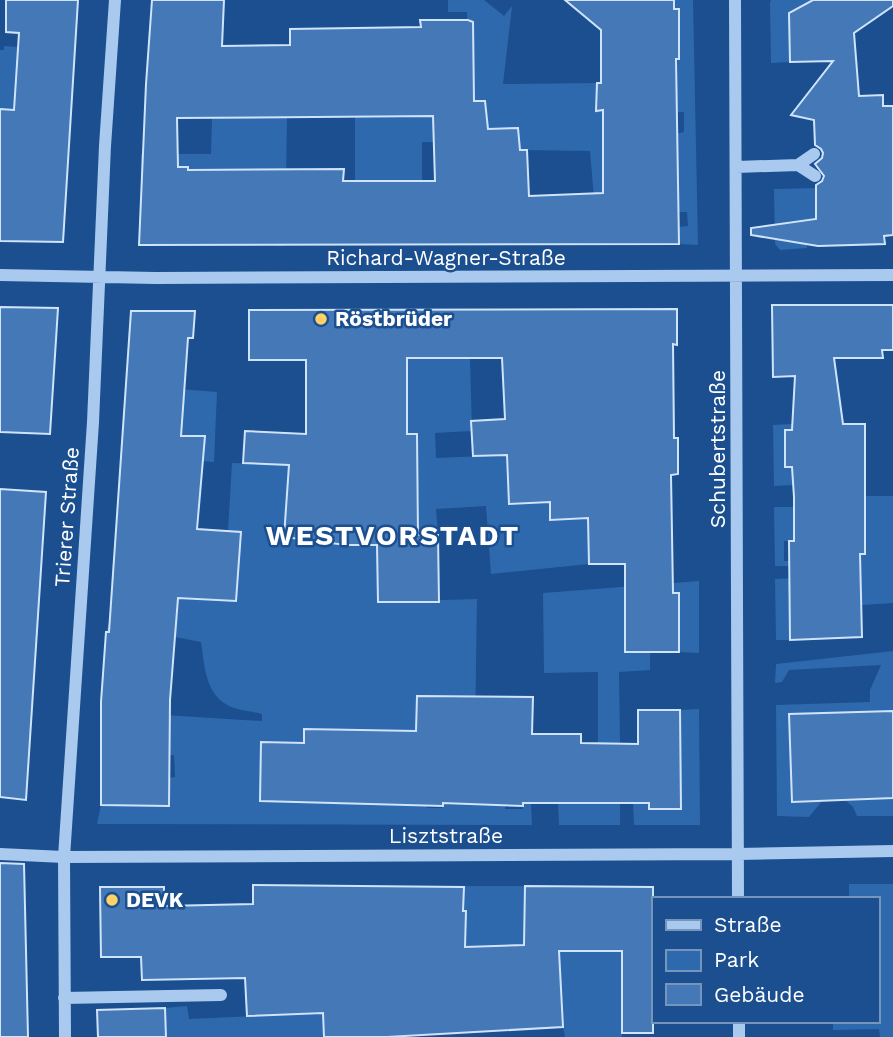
<svg xmlns="http://www.w3.org/2000/svg" width="893" height="1037" font-family="'Work Sans',sans-serif">
  <style>
    .green { fill: #2e69ad; fill-rule: evenodd }
    .building { fill: #4478b7; stroke: #cfe3fa; stroke-width: 2; fill-rule: evenodd }
    .lines { fill: none; stroke-linecap: round; stroke-linejoin: round }
    .minor { stroke: #a9c9ee; stroke-width: 12 }
    .poi-dot { fill: #ffd166; stroke: #1b4f8f; stroke-width: 2.5 }
    .labels { text-anchor: middle; stroke-width: 5; stroke-linejoin: round; paint-order: stroke }
    .street-label { font-size: 21px; fill: #fff; stroke: #1b4f8f }
    .poi-label { font-size: 21px; font-weight: bold; fill: #fff; stroke: #1b4f8f; text-anchor: start }
    .district-label { font-size: 28px; font-weight: bold; letter-spacing: 2px; fill: #fff; stroke: #1b4f8f }
  </style>
  <rect width="100%" height="100%" fill="#1b4f8f"/>
  <path class="green" d="M448 0H484L504 16 512 6 503 84 597 83 596 110H603V145H625L684 132V112H676L679 10 674 9V0H693L698 245 679 244 678 227 688 226 687 212H678L605 190V245H598L590 151 520 150 518 128 488 129 485 101H470L467 12H448Z
    M771 0H813L789 13 790 62 771 63 770 3Z
    M4 46 18 47 14 110 0 109V50H4Z
    M433 102 434 142H422V245H409V181H367L355 196V116Z
    M287 117 285 246H277V170L141 185V154H211L212 118Z
    M816 188V219L807 244V248L780 250 775 244 774 189Z
    M407 357 470 358 472 431 435 433 436 458 507 455 509 504 550 502 551 520 577 519V501L588 500 589 564 491 574 486 506 436 509 438 535H419L417 435 377 545 378 602 477 599 475 732 451 731 452 696H417L415 802 426 803 427 808H442L443 803 505 804V809H523V803H531L532 825 97 824 101 805 169 806V778L175 777 174 755H169L101 711 262 721V714C251 711 233 710 224 703 205 690 204 663 201 642L175 637 106 632 111 615 112 592 236 601 241 532 228 531 232 463 289 465 284 537 322 542 407 410ZM304 729H321V742L339 729 392 731 260 800 261 742 304 743Z
    M179 389 217 392 214 462 121 455Z
    M792 424V430L785 431V467H793V485L774 486 773 425Z
    M854 496H893V603L862 605 861 599H855L854 554H865V508Z
    M774 507H794V541H784V561H794V566H775Z
    M794 578 790 640H776L775 579Z
    M699 581V653L679 652V593H625L650 652V670L619 672 620 743H598V672L544 673 543 593Z
    M893 651V711L789 715 793 802 822 801 809 817 777 816 776 705 870 702V690L881 665 789 670 782 682 775 683 776 664Z
    M699 709 700 825H634L633 803H649L680 808V710Z
    M893 798V816H857L853 807 845 800Z
    M558 803H620V825H559Z
    M849 884H893V1037H880L879 1029 833 1030V1021H877V899H849Z
    M459 886H525L524 943 558 951H580L579 886 611 887 629 937 622 963V1037H565L563 1027 483 977 385 942 465 936 466 911H463L464 890Z
    M187 1006 189 1019 323 1013 324 1037H166L165 1008Z"/>
  <path class="building" d="M6 0H78L63 242 0 241V109L14 110 19 33 6 32Z
    M152 0H224L222 46 290 45V29L421 27 420 20H468L473 22 474 101H485L488 129 518 128 520 150H527L529 196 603 193V110L596 111 597 83H601V30L565 0H674V9H679V59H676L679 244 139 245 146 84ZM433 116 435 181H343L344 169 188 170V167H178L177 118Z
    M813 0H893V6L854 33 859 96 883 95V106H893V235L884 236 885 244 818 246 751 235V228L816 219V185L822 181 824 176 815 164 822 158 823 153 821 149 815 145 814 120 791 115 833 61 790 62 789 13Z
    M772 305H893V350H882L883 358H834L843 424H865V554H860L862 637 790 640 789 541H794V497L792 467H785V430H792L795 376 773 377Z
    M0 307 58 308 50 434 0 432Z
    M677 309V345L673 344 674 438H678V474L671 475 673 593H679V652H625V564H589L588 518 550 520V502L509 504 507 455 473 456 471 421 505 419 502 358H407V434H417L418 535H438L439 602H378L377 545H346L284 537 289 465 243 463 245 431 306 434V360H249V310Z
    M131 311H195L193 338H188L181 436H205L197 529 241 532 236 601 178 598 170 700 169 806 101 805V702L106 632H109Z
    M0 489 46 492 26 800 0 797Z
    M417 696 533 697 532 734H581V743L638 744V710H680L681 809H649V803H523V806L443 803V806L260 801 261 742 304 743V729L416 731Z
    M893 711V798L792 802 789 714Z
    M0 863 24 864 28 1037H0Z
    M253 885 464 887 463 911H466L465 947 524 945 525 886 653 887V1033H622V951H559L563 1027 387 1037H324L323 1013 247 1016 245 978 142 980 141 957H101L100 887H164V906L253 904Z
    M165 1008 166 1037H98L97 1010Z"/>
  <g class="lines">
    <path class="minor" d="M735 0 738 899
      M798 165 815 176
      M736 167 798 165 814 154
      M0 275 156 278 893 275
      M0 854 64 857 738 854 893 851
      M64 998 221 995
      M739 1021V1037
      M65 1037 64 857 93 422 105 146 115 0"/>
  </g>
  <g class="poi-dot">
    <circle cx="321" cy="319" r="7"/>
    <circle cx="112" cy="900" r="7"/>
  </g>
  <g class="labels">
    <g class="street-label">
      <text x="446" y="265">Richard-Wagner-Straße</text>
      <text transform="translate(718 449) rotate(-90)" y="7">Schubertstraße</text>
      <text transform="translate(67 517) rotate(-86)" y="7">Trierer Straße</text>
      <text x="446" y="843">Lisztstraße</text>
    </g>
    <g class="poi-label">
      <text x="335" y="326">Röstbrüder</text>
      <text x="126" y="907">DEVK</text>
    </g>
    <g class="district-label">
      <text x="393" y="545">WESTVORSTADT</text>
    </g>
  </g>
  <rect x="652" y="897" width="228" height="126" fill="#1b4f8f" stroke="#7695bc" stroke-width="2"/>
  <rect x="666" y="920" width="35" height="10" fill="#a9c9ee" stroke="#7695bc" stroke-width="2"/>
  <text x="714" y="932" font-size="21" fill="#ffffff">Straße</text>
  <rect x="666" y="950" width="35" height="21" fill="#2e69ad" stroke="#7695bc" stroke-width="2"/>
  <text x="714" y="967" font-size="21" fill="#ffffff">Park</text>
  <rect x="666" y="984" width="35" height="21" fill="#4478b7" stroke="#7695bc" stroke-width="2"/>
  <text x="714" y="1002" font-size="21" fill="#ffffff">Gebäude</text>
</svg>
